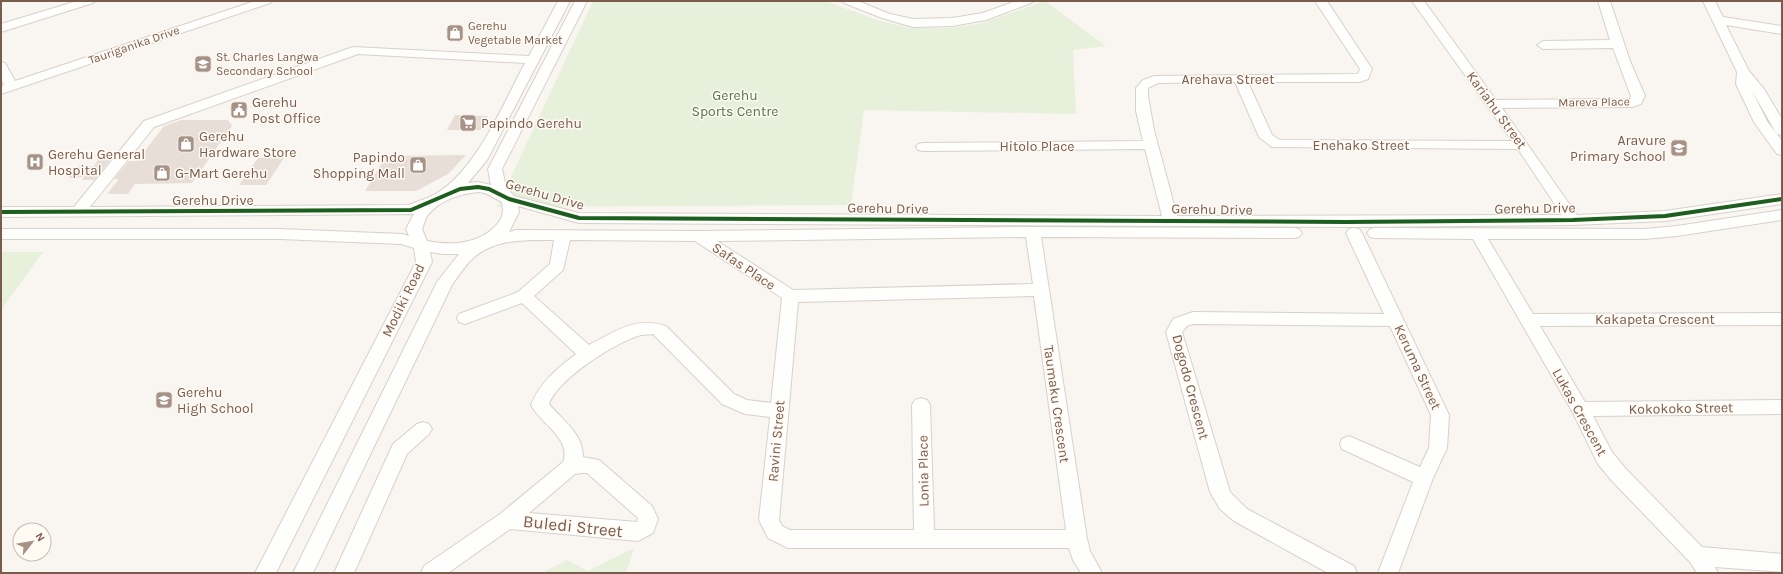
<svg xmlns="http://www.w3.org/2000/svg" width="1783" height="574" font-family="Karla,sans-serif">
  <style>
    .green { fill: #e7f0db }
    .building { fill: #e6ded7 }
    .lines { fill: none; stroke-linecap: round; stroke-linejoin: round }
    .minor-casing { stroke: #d7d1cb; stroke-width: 2 }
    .minor { fill: #fefefd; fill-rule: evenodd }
    .cycleway-casing { stroke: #fffaf3; stroke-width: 6 }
    .cycleway { stroke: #1b5e20; stroke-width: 4 }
    .labels { text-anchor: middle; stroke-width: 3; stroke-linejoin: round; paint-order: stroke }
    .far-poi-label { font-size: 12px; fill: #7a5c4d; stroke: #fffaf3; text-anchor: start }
    .far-street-label { font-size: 12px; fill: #7a5c4d; stroke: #fffaf3 }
    .street-label { font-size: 14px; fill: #7a5c4d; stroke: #fffaf3 }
    .park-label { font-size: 14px; fill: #537a41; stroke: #fffaf3 }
    .poi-label { font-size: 14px; fill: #7a5c4d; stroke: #fffaf3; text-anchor: start }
    .near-street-label { font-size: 17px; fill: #7a5c4d; stroke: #fffaf3 }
  </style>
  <rect width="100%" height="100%" fill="#f9f5f0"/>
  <path class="green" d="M593 1H825L880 21 911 28H951L983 23 1045 1 1106 46 1073 50 1076 114 864 110 851 205 497 207Z
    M1 252H43L1 310Z
    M634 548 626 573H542L567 560 588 571Z"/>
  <path class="building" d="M455 115 488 116 481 130H447Z
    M181 120H228L232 126 192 183 135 184 128 194H107L119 179H114L129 161H137L164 126Z
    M466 155 448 174 416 191H365L386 156Z
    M258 158H284L266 185H239Z
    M111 159 94 180H82L84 177 68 178 76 167 94 166 98 160Z"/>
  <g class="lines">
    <defs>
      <path id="minor" d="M77 1H95L93 3 1 32V24Z
        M255 1H272L270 3 1 94V86L4 85 1 79V62L5 63 15 81Z
        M558 1H570L487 160 468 183 478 182 491 185 488 169 575 1H587L502 169 506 187 514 196 579 213 1162 216 1145 149 923 151 918 150 916 147 918 144 923 143 1143 141 1136 111V88L1143 80 1154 76 1358 74 1360 69 1315 1H1327L1372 69 1368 79 1360 82H1248L1272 135 1280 140 1512 141 1412 1H1424L1496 100 1630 99 1631 96 1613 48 1543 49 1537 45 1543 41 1610 40 1598 1H1610L1630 61 1645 96 1641 104 1632 107 1502 108 1577 215 1665 211 1782 194V204L1665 221 1573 225 1346 227 579 223 518 206 519 212 509 232 516 230 698 231 1022 227 1294 228 1299 229 1302 233 1299 237 1294 238 1041 237 1087 539 1090 551 1102 573H1081L1073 560 1069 548H788L768 538 759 520 770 417 745 414 722 404 653 334C648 335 642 334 638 336 613 344 558 379 549 404 563 421 583 433 583 457L599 460 652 506 658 519 653 533 638 541 510 529 448 573H421L424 566 500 514 563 462C572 439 540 423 531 405 540 382 557 369 576 354L522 303 465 324 459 322 457 318 459 314 518 292 550 264 554 240C524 240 492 238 469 262 463 269 457 277 452 285L313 573H293L437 282 459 254H443L430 252 432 262 276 573H255L416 262 414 248 401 244 280 239H1V229H280L402 234 409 236 406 229 414 214 1 217V207H74L144 121 353 47 529 56ZM358 54 525 63C503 104 477 169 437 193 429 198 418 201 409 205L90 207 154 127ZM1235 82 1259 137 1272 147 1518 149 1562 215 1177 216 1154 130 1148 96V88L1158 83ZM478 192 485 193 502 202C505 215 501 222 490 231 471 245 450 245 427 241L422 229C424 225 425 218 428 215 440 200 460 194 478 192ZM1026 237 1033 284 793 290 717 241ZM570 240 695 241 782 298 771 403 747 400 734 394 666 326C635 316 615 332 589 345L534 296 563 270ZM1034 296 1066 530H934L930 405 927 400 921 398 915 400 912 405 914 530H790L782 526 779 520 798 302ZM582 473H587L638 518 637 522 529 513 575 474Z
        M842 1H858L890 14 913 19 952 18 983 13 1016 1H1033L1031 3 986 20 952 26 913 27 882 18 844 3Z
        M1703 1H1715L1723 17 1782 26V34L1726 25 1749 71 1764 89 1782 119V135L1777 134 1775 131 1751 89 1767 121 1782 141V155L1777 154 1754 122 1736 84 1737 72Z
        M1782 210V220L1677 236 1644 239H1488L1533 314 1782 313V325L1540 326 1585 402 1782 400V414L1593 416 1612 452 1626 469 1702 547 1782 554V572L1715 567 1718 573H1697L1690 562 1612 481 1598 464 1573 413 1473 239 1375 238 1370 237 1367 233 1370 229 1375 228 1644 229 1677 226Z
        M1354 228 1359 229 1362 233 1449 415 1447 448 1433 478 1398 573H1378L1413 482 1342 449 1340 444 1342 439 1349 436 1420 467 1429 448 1431 415 1390 326 1193 324 1187 326 1182 332 1230 492 1247 509 1354 566 1357 573H1328L1234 521 1220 509 1210 492 1166 332 1173 319 1193 312 1384 314 1346 233 1349 229Z
        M423 422 429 424 432 429 429 434 407 454 354 573H334L393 444 417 424Z"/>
    </defs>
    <use href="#minor" class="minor-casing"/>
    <use href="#minor" class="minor"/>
    <defs>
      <path id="cycleway" d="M1 212 411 210 460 189 478 187 489 189 509 199 579 218 1346 222 1573 220 1665 216 1782 199"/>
    </defs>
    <use href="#cycleway" class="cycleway-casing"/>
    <use href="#cycleway" class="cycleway"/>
  </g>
  <defs>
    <symbol id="shop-square" viewBox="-11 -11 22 22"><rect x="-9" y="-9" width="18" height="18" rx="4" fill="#a69286" stroke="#fffaf3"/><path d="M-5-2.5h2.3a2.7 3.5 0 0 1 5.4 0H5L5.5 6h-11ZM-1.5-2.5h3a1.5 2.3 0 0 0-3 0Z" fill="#fff"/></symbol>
    <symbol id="school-square" viewBox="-11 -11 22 22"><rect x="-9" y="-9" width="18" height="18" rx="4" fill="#a69286" stroke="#fffaf3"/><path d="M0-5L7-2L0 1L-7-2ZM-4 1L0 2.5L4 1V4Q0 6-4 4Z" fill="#fff"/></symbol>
    <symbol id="civic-square" viewBox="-11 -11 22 22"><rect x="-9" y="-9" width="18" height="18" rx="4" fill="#a69286" stroke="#fffaf3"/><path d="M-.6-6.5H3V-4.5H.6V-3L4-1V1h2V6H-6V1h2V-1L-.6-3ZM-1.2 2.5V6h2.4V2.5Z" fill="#fff"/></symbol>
    <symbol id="supermarket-square" viewBox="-11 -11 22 22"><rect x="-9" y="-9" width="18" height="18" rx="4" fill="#a69286" stroke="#fffaf3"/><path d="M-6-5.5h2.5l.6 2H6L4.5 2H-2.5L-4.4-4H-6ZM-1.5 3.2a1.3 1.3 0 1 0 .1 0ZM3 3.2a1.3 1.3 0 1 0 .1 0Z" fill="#fff"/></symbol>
    <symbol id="hospital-square" viewBox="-11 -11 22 22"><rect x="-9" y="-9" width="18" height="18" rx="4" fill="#a69286" stroke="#fffaf3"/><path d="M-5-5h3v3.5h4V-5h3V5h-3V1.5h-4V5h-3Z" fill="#fff"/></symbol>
  </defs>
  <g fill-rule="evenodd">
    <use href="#shop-square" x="445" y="23" width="20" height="20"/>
    <use href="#school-square" x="193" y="54" width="20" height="20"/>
    <use href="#civic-square" x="229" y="100" width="20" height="20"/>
    <use href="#supermarket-square" x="458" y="113" width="20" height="20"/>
    <use href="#shop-square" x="176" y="134" width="20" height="20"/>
    <use href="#school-square" x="1669" y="138" width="20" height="20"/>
    <use href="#hospital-square" x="25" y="152" width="20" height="20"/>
    <use href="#shop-square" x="408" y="155" width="20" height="20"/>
    <use href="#shop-square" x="152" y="163" width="20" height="20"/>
    <use href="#school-square" x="154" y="390" width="20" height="20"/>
  </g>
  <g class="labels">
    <g class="far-poi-label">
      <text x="468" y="30">Gerehu<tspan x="468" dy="14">Vegetable Market</tspan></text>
      <text x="216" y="61">St. Charles Langwa<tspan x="216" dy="14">Secondary School</tspan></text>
    </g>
    <g class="far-street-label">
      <text transform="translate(134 45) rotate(-19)" y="4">Tauriganika Drive</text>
      <text transform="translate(1594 102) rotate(-1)" y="4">Mareva Place</text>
    </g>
    <g class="street-label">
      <text x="1228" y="84">Arehava Street</text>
      <text transform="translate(1497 110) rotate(54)" y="5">Kariahu Street</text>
      <text x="1361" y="150">Enehako Street</text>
      <text x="1037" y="151">Hitolo Place</text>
      <text transform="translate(545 194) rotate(16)" y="5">Gerehu Drive</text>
      <text x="213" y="205">Gerehu Drive</text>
      <text transform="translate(888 208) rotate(1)" y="5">Gerehu Drive</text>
      <text transform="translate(1535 208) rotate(-1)" y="5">Gerehu Drive</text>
      <text transform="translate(1212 209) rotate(1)" y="5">Gerehu Drive</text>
      <text transform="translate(744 266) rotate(34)" y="5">Safas Place</text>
      <text transform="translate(403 300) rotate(-64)" y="5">Modiki Road</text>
      <text x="1655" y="324">Kakapeta Crescent</text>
      <text transform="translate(1418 367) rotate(65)" y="5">Keruma Street</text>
      <text transform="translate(1191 387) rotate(75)" y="5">Dogodo Crescent</text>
      <text transform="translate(1057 404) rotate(82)" y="5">Taumaku Crescent</text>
      <text transform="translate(1681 408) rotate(-1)" y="5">Kokokoko Street</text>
      <text transform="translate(1580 412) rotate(61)" y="5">Lukas Crescent</text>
      <text transform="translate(776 441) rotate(-85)" y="5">Ravini Street</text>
      <text transform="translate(923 471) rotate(-91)" y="5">Lonia Place</text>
    </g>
    <g class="park-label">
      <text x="735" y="100">Gerehu<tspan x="735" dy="16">Sports Centre</tspan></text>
    </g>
    <g class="poi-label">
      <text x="252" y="107">Gerehu<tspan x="252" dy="16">Post Office</tspan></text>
      <text x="481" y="128">Papindo Gerehu</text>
      <text x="199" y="141">Gerehu<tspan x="199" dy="16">Hardware Store</tspan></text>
      <text x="1666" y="145" text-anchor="end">Aravure<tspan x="1666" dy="16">Primary School</tspan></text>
      <text x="48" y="159">Gerehu General<tspan x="48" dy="16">Hospital</tspan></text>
      <text x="405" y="162" text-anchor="end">Papindo<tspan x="405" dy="16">Shopping Mall</tspan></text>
      <text x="175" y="178">G-Mart Gerehu</text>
      <text x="177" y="397">Gerehu<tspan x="177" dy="16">High School</tspan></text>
    </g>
    <g class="near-street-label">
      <text transform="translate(573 526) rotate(6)" y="6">Buledi Street</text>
    </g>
  </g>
  <rect width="1783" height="574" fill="none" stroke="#7a5c4d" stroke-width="4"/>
  <g transform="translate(32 542) rotate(59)"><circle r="19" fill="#fffaf3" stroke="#cabbb1"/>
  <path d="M0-3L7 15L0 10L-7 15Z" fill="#a69286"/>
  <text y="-6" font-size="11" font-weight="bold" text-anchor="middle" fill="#7a5c4d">N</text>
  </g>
</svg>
